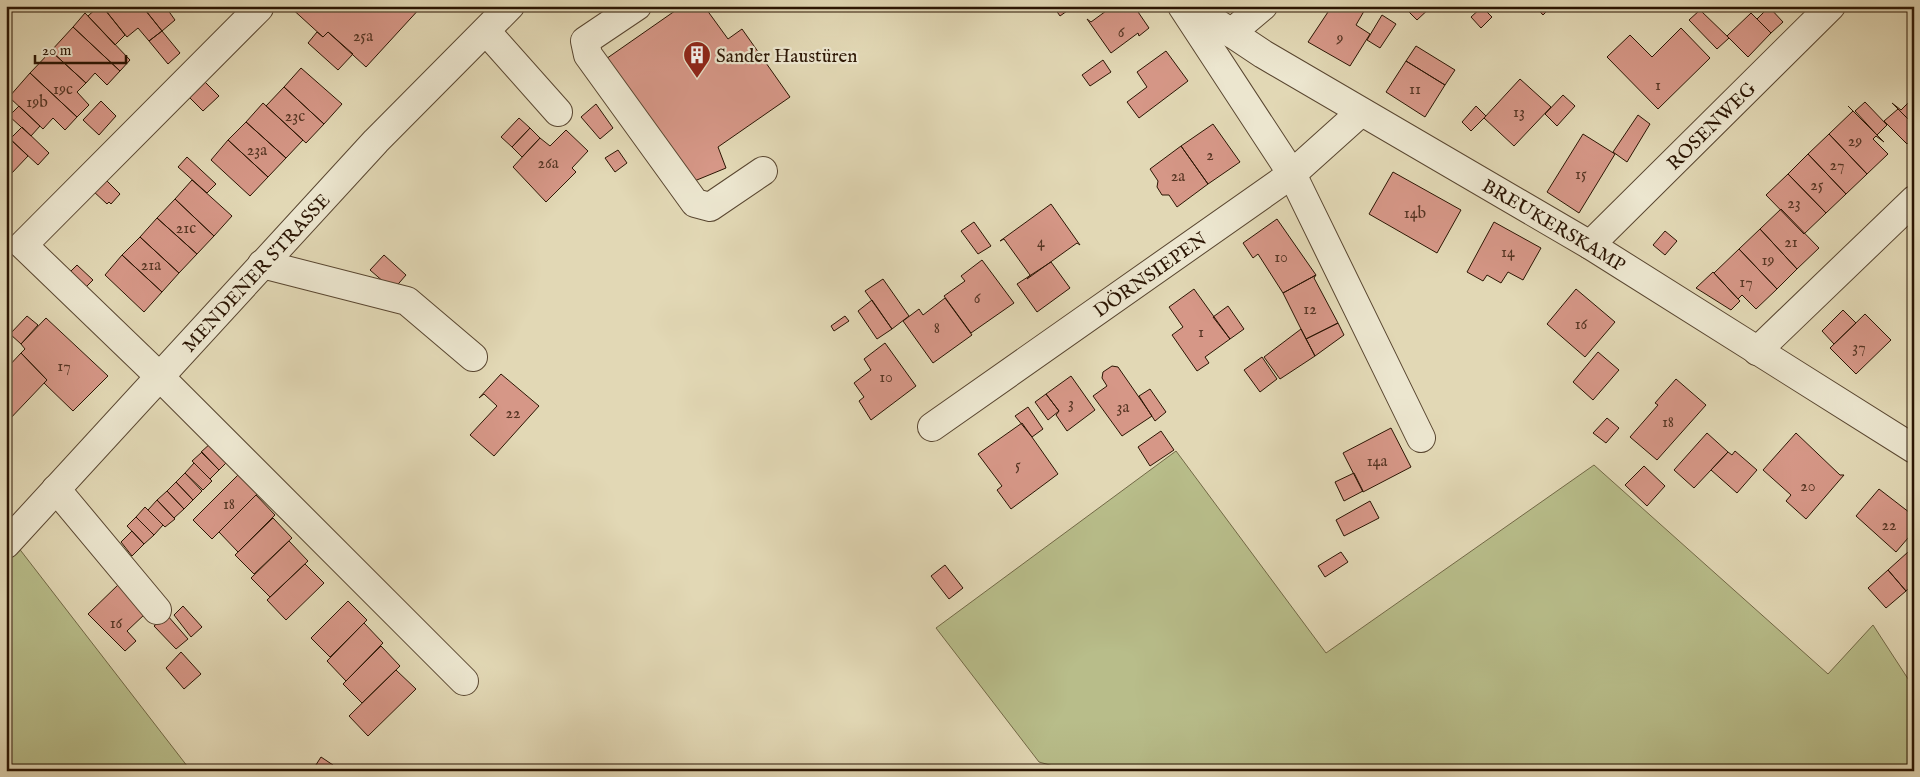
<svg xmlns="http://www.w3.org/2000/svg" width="1920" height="777" font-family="'IM FELL English',serif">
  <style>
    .green { fill: #b8bd8a; stroke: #726946 }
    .building { fill: #d69787; stroke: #2b1503 }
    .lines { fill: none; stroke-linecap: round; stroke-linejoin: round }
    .minor-casing { stroke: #594630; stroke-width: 30 }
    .minor { stroke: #ece6cf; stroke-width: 28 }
    .labels { text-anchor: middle; stroke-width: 4.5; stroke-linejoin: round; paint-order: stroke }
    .number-label { font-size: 16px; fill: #563624 }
    .poi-label { font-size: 19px; fill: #2b1503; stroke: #ece6cf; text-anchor: start }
    .street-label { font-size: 19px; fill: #2b1503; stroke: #ece6cf }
  </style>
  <rect width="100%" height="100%" fill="#e2d8b5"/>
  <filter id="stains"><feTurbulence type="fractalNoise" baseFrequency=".004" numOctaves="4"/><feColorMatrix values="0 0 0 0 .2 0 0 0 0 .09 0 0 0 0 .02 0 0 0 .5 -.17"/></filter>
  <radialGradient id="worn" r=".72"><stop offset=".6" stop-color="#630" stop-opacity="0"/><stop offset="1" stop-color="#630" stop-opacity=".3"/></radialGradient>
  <path class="green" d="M1176 451 1326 653 1594 465 1828 674 1873 625 1914 688V771H1071L1039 762 936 628Z
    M11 538 191 771H6V544Z"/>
  <path class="building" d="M99 6H102L125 35 115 45 88 16Z
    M102 6H142L162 31 149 41 138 28 127 37Z
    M142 6H165L175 20 162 31Z
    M289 6H422L366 67 328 32 323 37Z
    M682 6H704L728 39 742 29 790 97 718 147 726 168 692 182 603 61Z
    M1053 6H1074L1060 16Z
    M1104 6 1106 8 1134 6 1149 28 1139 36 1138 33 1111 53 1087 19 1091 22 1106 11 1103 7Z
    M1332 6H1367L1356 25 1370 34 1350 66 1308 42Z
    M1403 6H1432L1417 20Z
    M1535 6H1552L1543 15Z
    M1482 7 1492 17 1481 28 1471 17Z
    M1769 7 1783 22 1771 33 1757 19Z
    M1700 10 1729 38 1717 49 1689 20Z
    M85 13 130 60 120 71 73 27Z
    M1751 13 1771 33 1748 57 1727 36Z
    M1382 15 1396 24 1380 48 1367 40Z
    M73 27 120 71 107 85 95 73 86 83 51 51Z
    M1681 28 1710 58 1658 109 1607 57 1630 35 1652 57Z
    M162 31 180 53 168 64 149 41Z
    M317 32 323 37 328 32 353 54 338 70 308 43Z
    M1416 46 1455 70 1445 85 1406 61Z
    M51 51 86 83 77 92 89 105 77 117 30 73Z
    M1166 51 1188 81 1139 118 1127 102 1147 87 1137 72Z
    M1103 60 1111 72 1090 86 1082 75Z
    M1406 61 1445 85 1425 117 1386 92Z
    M301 68 342 104 324 124 284 87Z
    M30 73 77 117 65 130 53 118 43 129 9 97Z
    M1520 79 1551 107 1514 146 1484 118Z
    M205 82 219 96 203 111 189 97Z
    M284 87 324 124 306 143 266 106Z
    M1563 95 1575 106 1557 126 1545 114Z
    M1914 97V125L1892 103 1901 110Z
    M101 101 116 116 99 135 83 120Z
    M1865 102 1887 125 1877 135 1855 111Z
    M263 103 303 140 286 158 246 122Z
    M596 104 613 128 600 139 581 117Z
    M19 106 40 126 31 136 9 116Z
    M1476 106 1486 116 1471 131 1462 122Z
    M1848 106 1884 142 1876 136 1873 139 1888 154 1867 174 1829 134 1853 111Z
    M1898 109 1914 125V137L1907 144 1884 121Z
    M1638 115 1650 124 1627 162 1613 152Z
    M519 118 530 128 512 147 501 137Z
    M246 122 286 158 268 177 228 140Z
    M1213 124 1240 162 1208 184 1181 146Z
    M22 127 49 153 38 165 10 139Z
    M530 128 540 138 522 157 512 147Z
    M566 130 588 151 572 168 576 172 546 202 513 167 540 138 550 146Z
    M1583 134 1615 154 1579 213 1547 192Z
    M1829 134 1867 174 1846 194 1808 154Z
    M6 135 28 156 10 175 6 171Z
    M228 140 268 177 250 196 211 160Z
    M1181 146 1208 184 1177 207 1169 195H1162L1157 187 1158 181 1150 169Z
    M618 150 627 163 615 172 605 158Z
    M1808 154 1846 194 1826 213 1788 174Z
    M187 157 216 184 207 193 178 167Z
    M1393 172 1461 210 1437 253 1369 214Z
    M1788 174 1826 213 1804 234 1766 195Z
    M104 178 120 194 111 204 109 202 107 204 92 190Z
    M192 180 232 216 214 236 175 199Z
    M175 199 214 236 197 254 157 218Z
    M1051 204 1080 245 1077 243 1027 279 1030 275 1004 239 1000 241Z
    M1781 209 1819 248 1797 269 1760 229Z
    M157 218 197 254 179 273 140 237Z
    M1277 219 1316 275 1283 293 1258 254 1253 258 1243 243Z
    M974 222 991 246 978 254 961 231Z
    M1494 222 1541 248 1523 280 1508 272 1501 283 1487 275 1483 281 1467 272Z
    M1760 229 1797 269 1777 289 1739 249Z
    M1665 231 1677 241 1665 255 1653 245Z
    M140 237 179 273 162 292 122 255Z
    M1739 249 1777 289 1756 309 1742 295 1738 299 1714 273Z
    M122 255 162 292 144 312 105 275Z
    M384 255 406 275 393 290 370 270Z
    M982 260 1014 303 971 333 944 296 965 281 961 276Z
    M1051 262 1070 288 1037 312 1017 284Z
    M77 265 93 280 85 288 69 273Z
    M1713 272 1740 301 1731 310 1696 288Z
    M1316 275 1314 278 1338 323 1306 339 1283 293Z
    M883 279 909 316 892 329 865 291Z
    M1194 289 1230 339 1205 357 1209 363 1197 371 1172 335 1183 327 1169 307Z
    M1576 289 1615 322 1585 357 1547 324Z
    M945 298 972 335 933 363 903 321 919 309 923 315Z
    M872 300 892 329 877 339 858 311Z
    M1228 306 1244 329 1230 339 1213 317Z
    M1843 310 1856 323 1834 344 1822 331Z
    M1865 314 1891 340 1856 374 1830 348Z
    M27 316 38 325 21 344 10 334Z
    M845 316 849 321 834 331 831 326Z
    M46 318 108 376 73 411 44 383 47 380 21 353 25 349 21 344Z
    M1338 323 1344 335 1315 356 1306 339Z
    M1301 329 1315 356 1280 379 1264 357Z
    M885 343 916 386 871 420 859 401 864 397 854 383 871 370 864 359Z
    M1598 352 1619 370 1593 400 1573 382Z
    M21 353 47 380 6 423V369Z
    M1262 357 1277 379 1260 392 1244 370Z
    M1112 366 1118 367 1152 416 1122 436 1093 396 1107 386 1102 378 1103 372Z
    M501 374 539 406 494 456 470 435 497 406 484 394 479 398Z
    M1071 376 1095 410 1067 431 1056 415 1059 411 1046 394Z
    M1676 379 1706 405 1657 460 1630 437 1658 405 1655 403Z
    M1150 389 1166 412 1155 421 1139 396Z
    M1046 394 1059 411 1048 420 1035 402Z
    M1028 407 1043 429 1032 437 1015 416Z
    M1607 418 1619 428 1606 443 1593 433Z
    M1022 423 1058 474 1011 509 997 490 1002 486 978 454Z
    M1391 428 1411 467 1363 492 1343 453Z
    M1161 431 1174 450 1150 466 1138 447Z
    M1707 433 1728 452 1694 488 1674 470Z
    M1796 433 1840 475H1844L1806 519 1786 501 1791 495 1763 470Z
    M211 443 228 461 219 470 201 452Z
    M1735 451 1757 470 1737 493 1711 470 1728 452 1732 455Z
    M202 452 219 470 210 479 192 461Z
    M194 463 212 481 203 490 185 473Z
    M1644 466 1665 486 1647 506 1625 485Z
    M185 473 202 491 193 500 176 482Z
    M240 473 259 492 212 539 193 520Z
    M1354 473 1363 491 1344 501 1335 482Z
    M176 482 193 500 184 509 167 491Z
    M1879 489 1914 516V531L1896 552 1856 516Z
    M167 491 184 509 174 518 157 500Z
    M256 495 275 515 238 552 219 532Z
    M157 500 175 519 165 527 148 510Z
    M1370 501 1379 518 1344 536 1336 520Z
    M145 507 163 525 154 535 136 517Z
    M136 517 154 535 144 544 127 526Z
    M273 518 292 538 254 574 235 555Z
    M132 531 144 544 132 556 121 542Z
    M289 541 308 561 270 597 251 578Z
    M1341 552 1348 562 1325 577 1318 566Z
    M1908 552 1914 559V583L1906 591 1888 570Z
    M305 564 324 583 286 620 267 600Z
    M945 565 963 588 949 599 931 576Z
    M1888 570 1906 591 1886 608 1868 588Z
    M119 584 146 613 127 631 136 641 125 651 88 614Z
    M348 601 367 620 330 657 311 638Z
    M183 606 202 627 191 637 174 615Z
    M167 615 188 639 176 649 154 626Z
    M364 623 383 643 346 681 327 661Z
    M381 646 400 666 362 703 343 684Z
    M181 652 201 674 184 689 166 668Z
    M396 670 416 689 368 736 349 716Z
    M321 757 333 765 329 771H312Z"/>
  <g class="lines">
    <defs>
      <g id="minor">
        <path d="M637 6 585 41 588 55 695 203 710 207 763 171"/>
        <path d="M1182 6 1292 174 1421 438"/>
        <path id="s1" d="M1191 6 1263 54 1590 245 1914 449"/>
        <path d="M259 8 23 245 159 376 464 681"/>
        <path d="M486 31 558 112"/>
        <path d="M1231 33 1263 6"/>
        <path id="s2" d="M1590 245 1831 6"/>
        <path d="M262 264 407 301 473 357"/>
        <path d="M1757 351 1914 200"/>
        <path id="s3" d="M932 427 1292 174 1361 112"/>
        <path d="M56 489 157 610"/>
        <path id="s4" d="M6 544 376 141 510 6"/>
      </g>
    </defs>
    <use href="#minor" class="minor-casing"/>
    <use href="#minor" class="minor"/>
  </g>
  <defs>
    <symbol id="building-pin" viewBox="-11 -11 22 30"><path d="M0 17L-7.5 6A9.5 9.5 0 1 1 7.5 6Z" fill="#8f2418" stroke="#ece6cf"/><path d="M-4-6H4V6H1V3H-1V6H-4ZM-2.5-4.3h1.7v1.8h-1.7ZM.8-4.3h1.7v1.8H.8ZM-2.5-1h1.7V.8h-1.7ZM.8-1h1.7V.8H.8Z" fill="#fff"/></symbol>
  </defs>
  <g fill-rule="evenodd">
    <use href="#building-pin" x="681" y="39" width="32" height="43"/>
  </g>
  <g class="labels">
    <g class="number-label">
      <text x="1121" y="37">6</text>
      <text x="363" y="41">25a</text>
      <text x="1340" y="43">9</text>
      <text x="1658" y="90">1</text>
      <text x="63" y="94">19c</text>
      <text x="1415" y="94">11</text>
      <text x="37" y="107">19b</text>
      <text x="1519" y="117">13</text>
      <text x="295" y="121">23c</text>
      <text x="1855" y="146">29</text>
      <text x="257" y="155">23a</text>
      <text x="1210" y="160">2</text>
      <text x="548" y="168">26a</text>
      <text x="1837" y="170">27</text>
      <text x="1581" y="179">15</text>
      <text x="1178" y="181">2a</text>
      <text x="1817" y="190">25</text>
      <text x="1794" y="208">23</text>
      <text x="1415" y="218">14b</text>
      <text x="186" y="233">21c</text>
      <text x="1041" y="247">4</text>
      <text x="1791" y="247">21</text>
      <text x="1508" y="257">14</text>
      <text x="1281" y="262">10</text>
      <text x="1768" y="265">19</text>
      <text x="151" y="270">21a</text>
      <text x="1746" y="287">17</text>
      <text x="977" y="303">6</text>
      <text x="1310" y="314">12</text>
      <text x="1581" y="329">16</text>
      <text x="937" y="333">8</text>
      <text x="1201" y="337">1</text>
      <text x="1859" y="352">37</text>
      <text x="64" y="371">17</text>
      <text x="886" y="382">10</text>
      <text x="1071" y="408">3</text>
      <text x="1123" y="412">3a</text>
      <text x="513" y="418">22</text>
      <text x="1668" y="427">18</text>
      <text x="1377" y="466">14a</text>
      <text x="1018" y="470">5</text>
      <text x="1808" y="491">20</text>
      <text x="229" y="509">18</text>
      <text x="1889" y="530">22</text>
      <text x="116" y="628">16</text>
    </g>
    <g class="poi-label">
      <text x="716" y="62">Sander Haustüren</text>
    </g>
    <g class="street-label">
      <text dy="7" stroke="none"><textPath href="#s2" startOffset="170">ROSENWEG</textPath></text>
      <text dy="7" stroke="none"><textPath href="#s1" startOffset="424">BREUKERSKAMP</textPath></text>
      <text dy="7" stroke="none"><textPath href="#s4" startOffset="369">MENDENER STRASSE</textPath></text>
      <text dy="7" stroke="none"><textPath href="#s3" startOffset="266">DÖRNSIEPEN</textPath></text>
    </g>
  </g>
  <rect width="1920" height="777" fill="none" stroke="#e2d8b5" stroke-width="25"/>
  <rect x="8" y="8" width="1905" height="762" fill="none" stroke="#2b1503" stroke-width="2.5"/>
  <rect x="12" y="12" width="1895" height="752" fill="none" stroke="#2b1503"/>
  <path d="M35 55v8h91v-8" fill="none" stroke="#2b1503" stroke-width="2.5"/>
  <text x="42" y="55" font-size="15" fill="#2b1503" stroke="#ece6cf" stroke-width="4" paint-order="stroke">20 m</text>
  <rect width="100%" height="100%" filter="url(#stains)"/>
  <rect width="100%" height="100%" fill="url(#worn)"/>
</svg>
